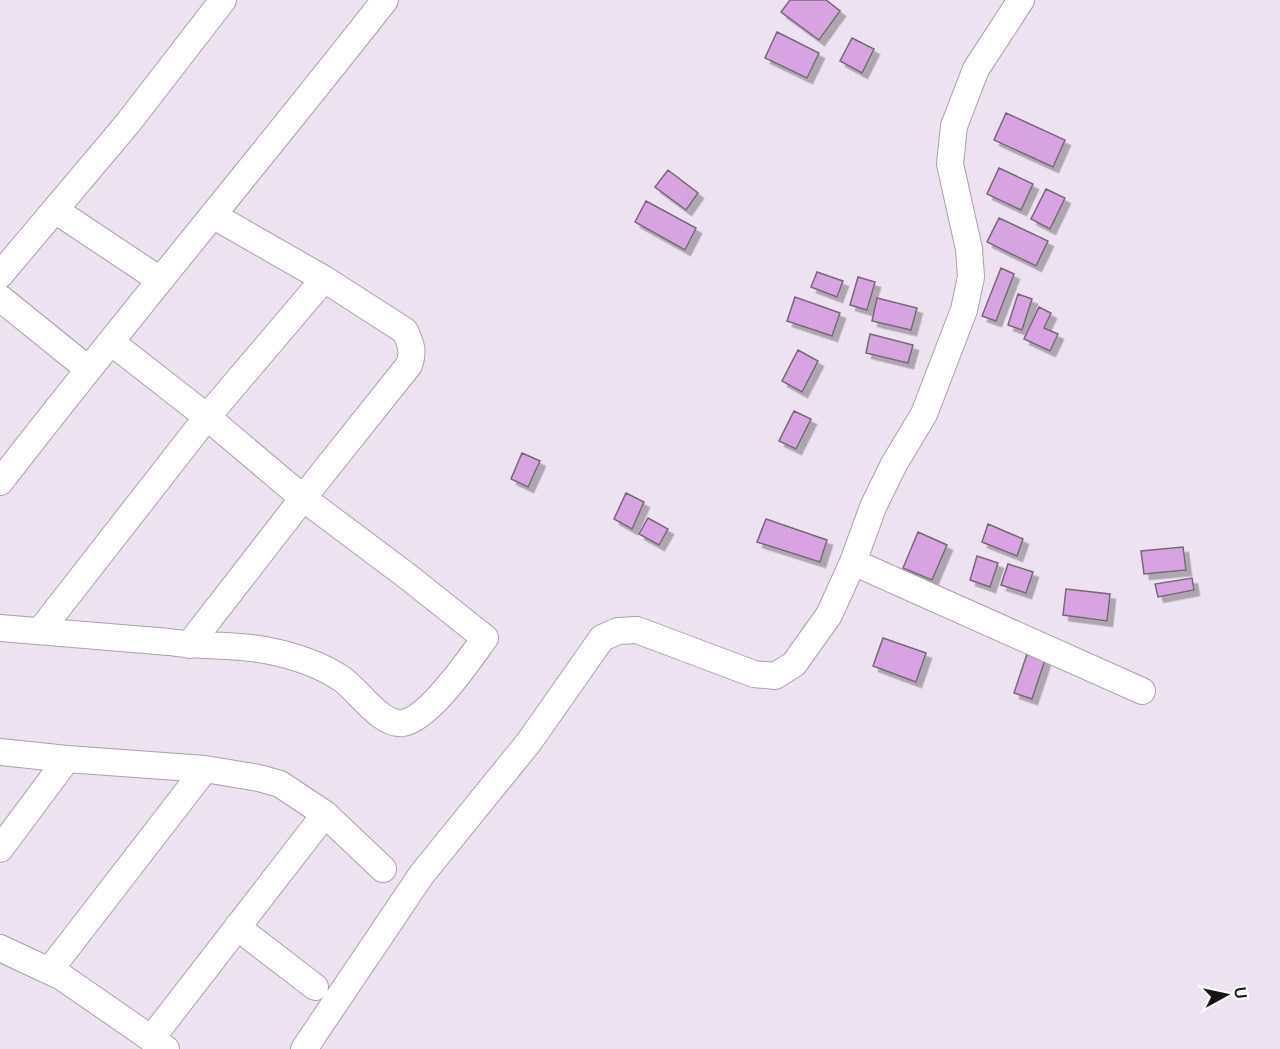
<svg xmlns="http://www.w3.org/2000/svg" width="1280" height="1049" font-family="Lato,sans-serif">
  <style>
    .building { fill: #d7a4e1; stroke: #746a75; stroke-width: 1.5; filter: url(#shadow) }
    .lines { fill: none; stroke-linecap: round; stroke-linejoin: round }
    .street-casing { stroke: #aaa0ac; stroke-width: 28 }
    .street { stroke: #fff; stroke-width: 26 }
  </style>
  <defs>
    <filter id="shadow"><feDropShadow dx="5.5" dy="5.5" stdDeviation="0" flood-color="#0004"/></filter>
  </defs>
  <rect width="100%" height="100%" fill="#ede2ef"/>
  <path class="building" d="M790 0H826L840 11 819 40 781 12Z
    M777 32 819 53 807 78 765 58Z
    M852 38 874 49 862 73 840 61Z
    M1006 113 1065 140 1053 167 994 140Z
    M999 168 1033 184 1021 210 987 194Z
    M668 170 698 193 686 210 655 187Z
    M1046 189 1065 198 1050 229 1031 219Z
    M646 201 696 228 685 250 635 222Z
    M999 218 1048 241 1036 266 987 242Z
    M1001 268 1014 274 996 321 982 316Z
    M817 272 843 281 837 297 811 287Z
    M858 277 875 282 867 310 850 305Z
    M1018 294 1032 299 1022 330 1008 325Z
    M795 297 840 313 832 336 787 321Z
    M877 298 917 308 911 330 872 321Z
    M1039 307 1051 313 1044 328 1058 334 1050 351 1024 339Z
    M870 334 913 345 908 363 866 353Z
    M798 350 818 361 802 392 782 381Z
    M794 411 811 419 796 449 779 441Z
    M522 453 540 461 528 487 511 479Z
    M626 493 644 502 632 529 614 519Z
    M648 518 668 529 659 545 639 534Z
    M766 519 827 540 820 562 757 542Z
    M988 524 1023 539 1017 556 982 542Z
    M918 532 947 545 932 580 903 568Z
    M1183 547 1186 570 1144 574 1141 551Z
    M977 556 998 563 990 587 970 580Z
    M1008 564 1033 572 1026 593 1001 585Z
    M1192 578 1194 590 1158 597 1155 584Z
    M1066 589 1110 594 1107 621 1063 615Z
    M883 638 926 653 916 682 873 666Z
    M1028 651 1046 657 1032 699 1014 693Z"/>
  <g class="lines">
    <defs>
      <path id="street" d="M55 210 160 280
        M0 275 128 123 223 0
        M0 298 88 369
        M0 482C126 319 258 162 385 0
        M853 562 1142 691
        M0 628 169 642C201 647 234 644 265 650 291 655 320 664 342 679 359 691 381 726 403 723 430 718 469 660 485 638L407 576 303 498 207 417 111 342
        M40 631 207 417 324 279
        M189 645 303 498 409 365C414 352 411 344 405 331L324 279 214 216
        M0 752 67 759 205 769 259 778 280 784 325 814 383 869
        M0 849 67 759
        M237 927 315 987
        M0 948 62 977 166 1049
        M49 971 205 769
        M151 1039 325 814
        M304 1049 422 874 529 742 602 638 618 631 637 630 754 674 775 676 794 664 829 615 853 562 873 507 894 464 924 414 964 310 971 277 969 249 950 164 954 126 976 69 1021 0"/>
    </defs>
    <use href="#street" class="street-casing"/>
    <use href="#street" class="street"/>
  </g>
  <g transform="translate(1226 995) rotate(82)" stroke="#ffffff" stroke-width="4.5" paint-order="stroke">
  <path d="M0-4.5L10 22L0 15L-10 22Z" fill="#181519"/>
  <text y="-9" font-size="16" font-weight="bold" text-anchor="middle" fill="#181519">U</text>
  </g>
</svg>
